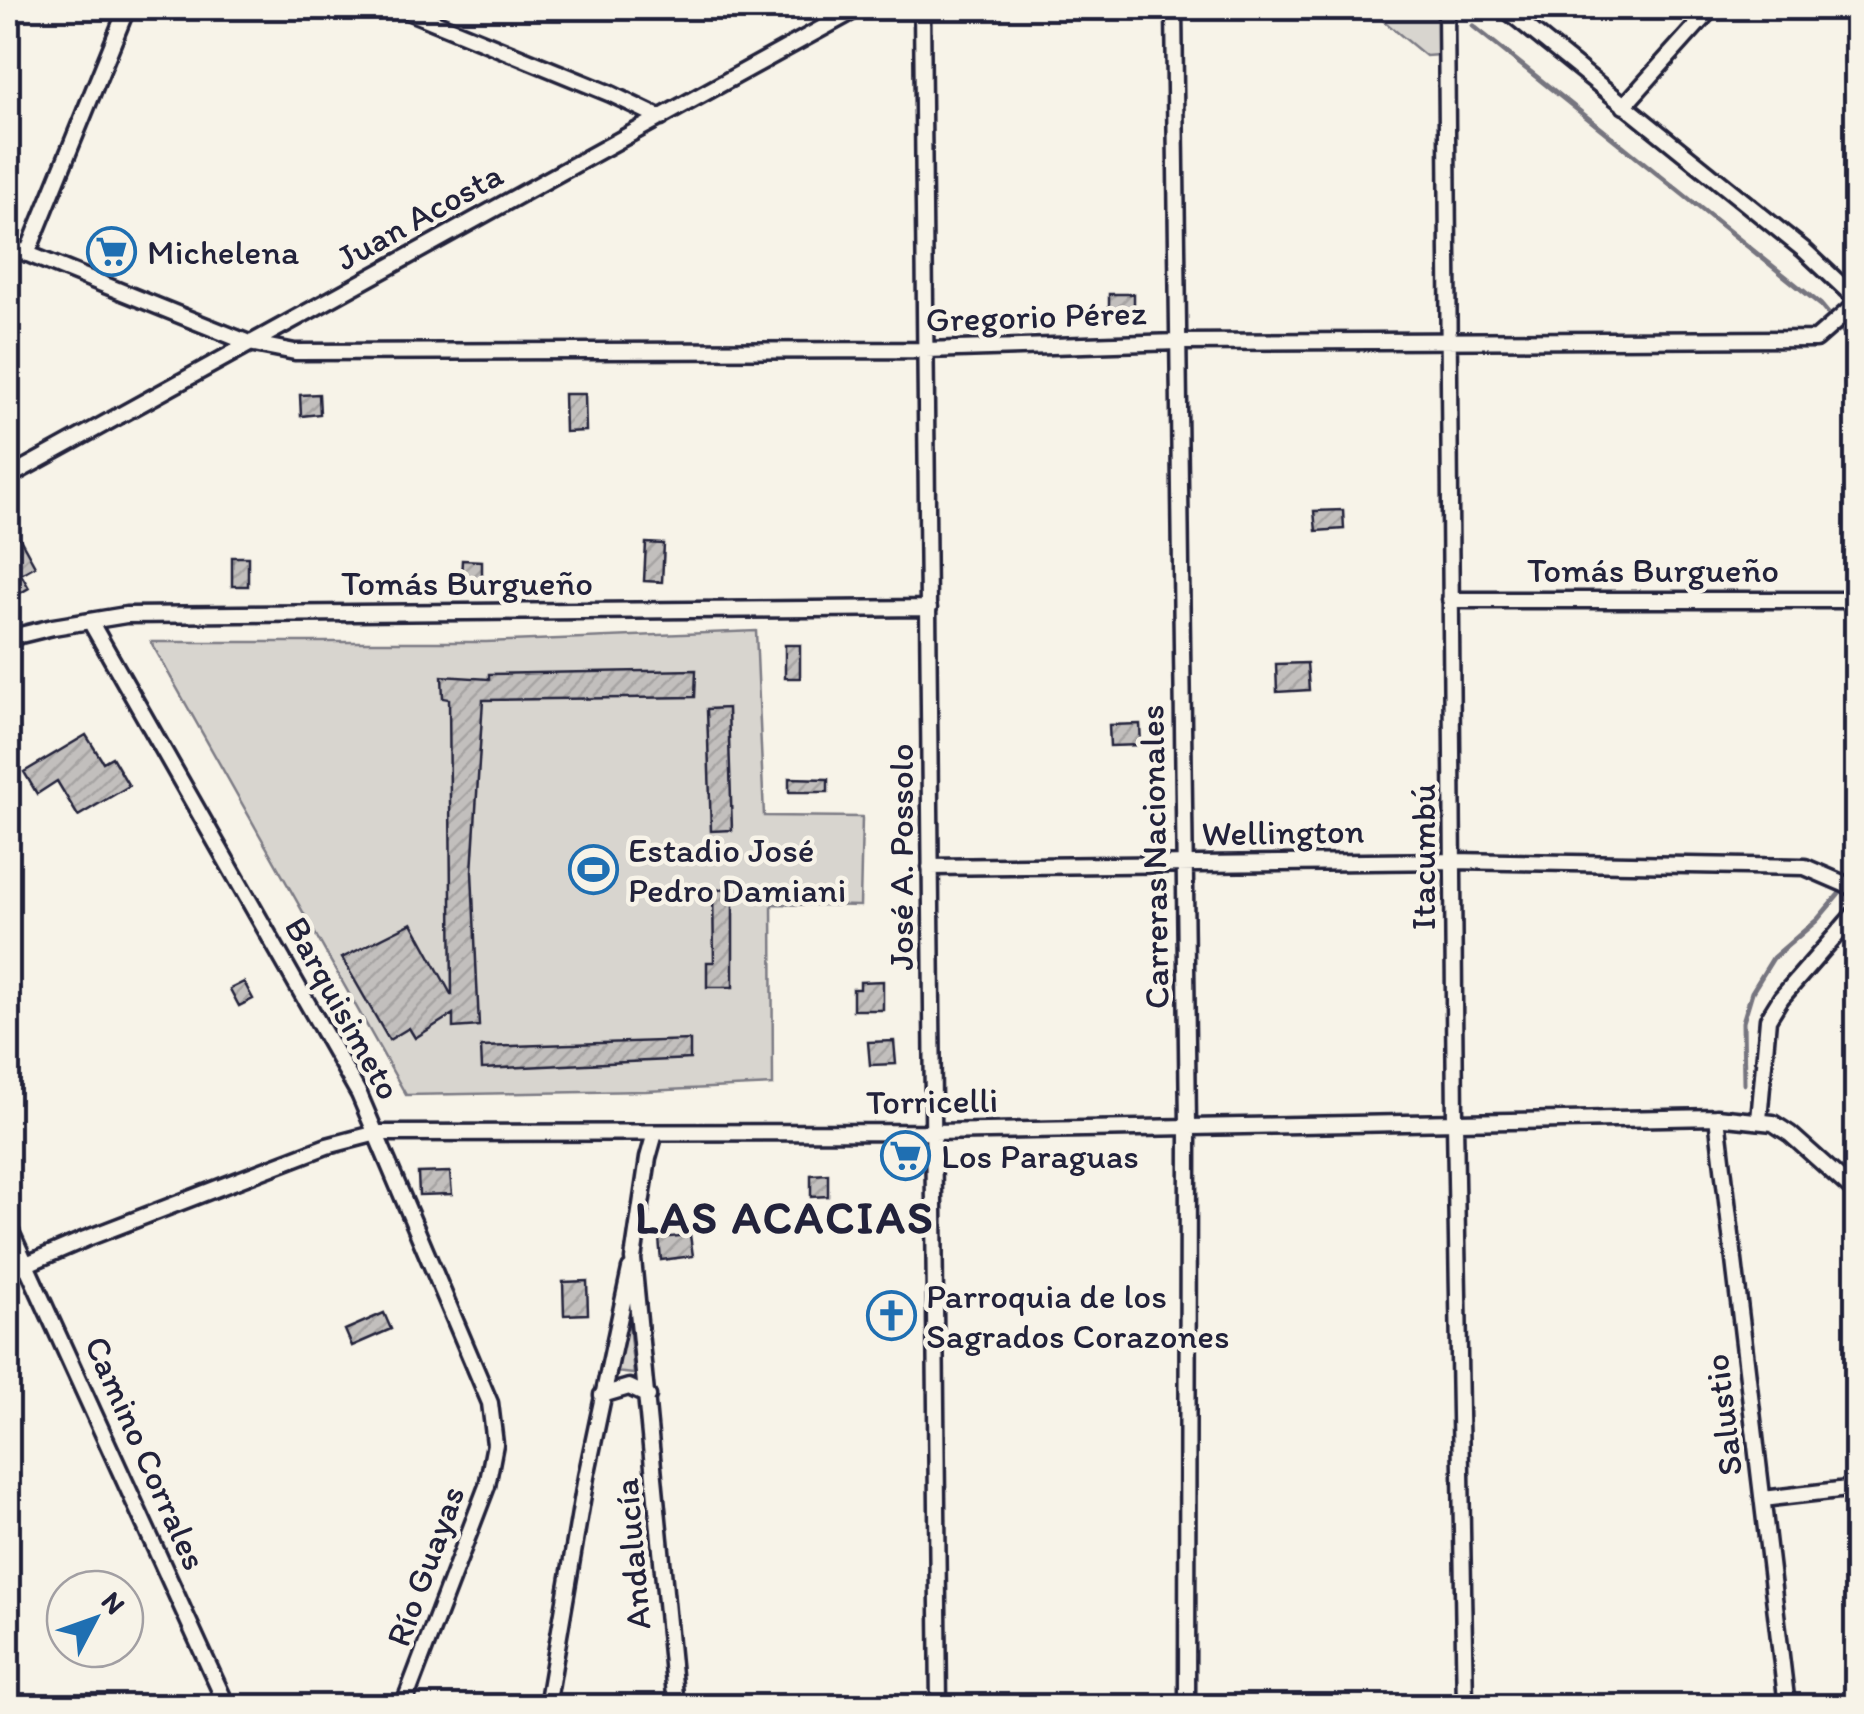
<svg xmlns="http://www.w3.org/2000/svg" width="1864" height="1714" font-family="Itim,sans-serif">
  <style>
    .green { fill: #d8d5cf; stroke: #7d7c85; stroke-width: 2.5 }
    .lines { fill: none; stroke-linecap: round; stroke-linejoin: round }
    .stream { stroke: #76747f; stroke-width: 5 }
    .building { fill: url(#building-hatch); stroke: #22223b; stroke-width: 2.5 }
    .street-casing { stroke: #22223b; stroke-width: 21 }
    .street { stroke: #f7f3e8; stroke-width: 14 }
    .labels { text-anchor: middle; stroke-width: 9; stroke-linejoin: round; paint-order: stroke }
    .street-label { font-size: 35px; fill: #22223b; stroke: #f7f3e8 }
    .poi-label { font-size: 35px; fill: #22223b; stroke: #f7f3e8; text-anchor: start }
    .district-label { font-size: 45px; font-weight: bold; letter-spacing: 2.5px; fill: #22223b; stroke: #f7f3e8 }
  </style>
  <defs>
    <pattern id="building-hatch" width="6" height="6" patternUnits="userSpaceOnUse" patternTransform="scale(2.5)"><rect width="6" height="6" fill="#c2bfbd"/><path d="M-1 1l2-2M0 6l6-6M5 7l2-2" fill="none" stroke="#a6a4a3"/></pattern>
  </defs>
  <rect width="100%" height="100%" fill="#f7f3e8"/>
  <filter id="ink" filterUnits="userSpaceOnUse"><feTurbulence type="fractalNoise" baseFrequency=".01" numOctaves="2"/><feDisplacementMap in="SourceGraphic" scale="20" xChannelSelector="R" yChannelSelector="G"/><feConvolveMatrix kernelMatrix="1 2 1 2 8 2 1 2 1" color-interpolation-filters="sRGB"/></filter>
  <g filter="url(#ink)">
    <path class="green" d="M1368 8H1437L1438 55 1426 56Z
      M756 631 764 816 862 817 860 906 772 904 773 1085 646 1091 406 1095 151 642H486Z
      M622 1324 629 1325 634 1374 614 1372Z"/>
    <g class="lines">
      <path class="stream" d="M1473 26 1821 305 1856 347
        M1744 1084 1743 1022 1752 992 1773 958 1817 920 1856 874"/>
    </g>
    <path class="building" d="M1109 294H1134V318L1109 317Z
      M319 394 320 414 301 416 300 395Z
      M564 394H585L586 431 565 432Z
      M1343 510 1344 529 1316 531 1314 511Z
      M8 517 35 566 21 574 8 550Z
      M646 543 664 544 662 582 644 581Z
      M232 557H248V586H232Z
      M462 560 482 561V580L461 579Z
      M21 574 29 588 8 600V581Z
      M785 645H800V678H785Z
      M1307 663 1309 690 1277 692 1276 664Z
      M696 670 695 697 483 700 472 872 479 1026 453 1028V1014L415 1038 409 1028 389 1040 342 958 412 923 452 996 449 699 443 698 442 676 489 679V674Z
      M728 708 732 830 711 831 707 709Z
      M1140 724 1141 745 1110 746 1109 725Z
      M86 735 103 762 112 757 129 786 78 816 57 781 37 794 24 772Z
      M789 778 828 779V792H789Z
      M733 889V987H707V962H714L713 890Z
      M883 981V1010H853V989H860V982Z
      M244 982 253 999 239 1006 230 989Z
      M690 1040V1059L482 1069 481 1047Z
      M894 1041 896 1064 870 1065 868 1042Z
      M450 1172 452 1194 419 1195 418 1173Z
      M828 1174V1196L811 1197V1175Z
      M690 1235 693 1256 661 1260 659 1238Z
      M587 1281 588 1314 564 1315 563 1282Z
      M384 1313 391 1329 352 1346 345 1330Z"/>
    <g class="lines">
      <defs>
        <path id="street" d="M400 8 611 94 661 118
          M922 8 939 1706
          M1174 8 1188 1125 1187 1706
          M1446 8 1455 1121 1465 1706
          M1504 8 1804 250 1856 299
          M1624 106 1712 8
          M8 246 249 343 295 352 926 350 1178 342 1816 339 1856 304
          M27 254 127 8
          M8 477 859 8
          M1450 600H1856
          M90 621 359 1094 490 1403 495 1444 487 1486 403 1706
          M8 638 53 627 126 615 929 608
          M930 867 1453 861 1805 867 1856 889
          M1717 1117 1787 1706
          M1759 1120 1768 1019 1781 998 1856 912
          M655 1133 648 1158 633 1259 676 1706
          M8 1225 227 1706
          M8 1272 85 1239 327 1146 377 1133 933 1132 1717 1117 1773 1123 1790 1134 1856 1193
          M602 1395 629 1387 648 1396
          M1763 1499 1856 1488
          M547 1706 586 1477 630 1269"/>
      </defs>
      <use href="#street" class="street-casing"/>
      <use href="#street" class="street"/>
    </g>
  </g>
  <defs>
    <symbol id="supermarket-ring" viewBox="-11 -11 22 22"><circle r="9.5" fill="#f7f3e8" stroke="#1f6fb2" stroke-width="1.5"/><path d="M-6-5.5h2.5l.6 2H6L4.5 2H-2.5L-4.4-4H-6ZM-1.5 3.2a1.3 1.3 0 1 0 .1 0ZM3 3.2a1.3 1.3 0 1 0 .1 0Z" fill="#1f6fb2"/></symbol>
    <symbol id="stadium-ring" viewBox="-11 -11 22 22"><circle r="9.5" fill="#f7f3e8" stroke="#1f6fb2" stroke-width="1.5"/><path d="M0-5a6.5 5 0 1 0 0 10a6.5 5 0 1 0 0-10ZM-3.5-1.8h7v3.6h-7Z" fill="#1f6fb2"/></symbol>
    <symbol id="church-ring" viewBox="-11 -11 22 22"><circle r="9.5" fill="#f7f3e8" stroke="#1f6fb2" stroke-width="1.5"/><path d="M-1.2-6h2.4v3.5h3.3v2.4h-3.3V6h-2.4V-.1h-3.3v-2.4h3.3Z" fill="#1f6fb2"/></symbol>
  </defs>
  <g fill-rule="evenodd">
    <use href="#supermarket-ring" x="84" y="224" width="55" height="55"/>
    <use href="#stadium-ring" x="566" y="842" width="55" height="55"/>
    <use href="#supermarket-ring" x="878" y="1128" width="55" height="55"/>
    <use href="#church-ring" x="864" y="1288" width="55" height="55"/>
  </g>
  <g class="labels">
    <g class="street-label">
      <text transform="translate(419 216) rotate(-29)" y="12">Juan Acosta</text>
      <text transform="translate(1036 316) rotate(-2)" y="12">Gregorio Pérez</text>
      <text x="1653" y="582">Tomás Burgueño</text>
      <text x="467" y="595">Tomás Burgueño</text>
      <text transform="translate(1283 832) rotate(-1)" y="12">Wellington</text>
      <text transform="translate(901 857) rotate(-90)" y="12">José A. Possolo</text>
      <text transform="translate(1154 857) rotate(-91)" y="12">Carreras Nacionales</text>
      <text transform="translate(1423 857) rotate(-90)" y="12">Itacumbú</text>
      <text transform="translate(343 1008) rotate(61)" y="12">Barquisimeto</text>
      <text transform="translate(932 1101) rotate(-1)" y="12">Torricelli</text>
      <text transform="translate(1723 1415) rotate(-97)" y="12">Salustio</text>
      <text transform="translate(146 1453) rotate(66)" y="12">Camino Corrales</text>
      <text transform="translate(632 1554) rotate(-95)" y="12">Andalucía</text>
      <text transform="translate(425 1566) rotate(-70)" y="12">Río Guayas</text>
    </g>
    <g class="poi-label">
      <text x="147" y="264">Michelena</text>
      <text x="628" y="862">Estadio José<tspan x="628" dy="40">Pedro Damiani</tspan></text>
      <text x="941" y="1168">Los Paraguas</text>
      <text x="926" y="1308">Parroquia de los<tspan x="926" dy="40">Sagrados Corazones</tspan></text>
    </g>
    <g class="district-label">
      <text x="785" y="1233">LAS ACACIAS</text>
    </g>
  </g>
  <rect width="1864" height="1714" fill="none" stroke="#f7f3e8" stroke-width="40"/>
  <rect x="20" y="20" width="1824" height="1674" fill="none" stroke="#22223b" stroke-width="4" filter="url(#ink)"/>
  <g transform="translate(95 1619) rotate(49)"><circle r="48" fill="#f7f3e8" stroke="#a29fa3" stroke-width="2.5"/>
  <path d="M0-8L18 38L0 25L-18 38Z" fill="#1f6fb2"/>
  <text y="-15" font-size="28" font-weight="bold" text-anchor="middle" fill="#22223b">N</text>
  </g>
</svg>
